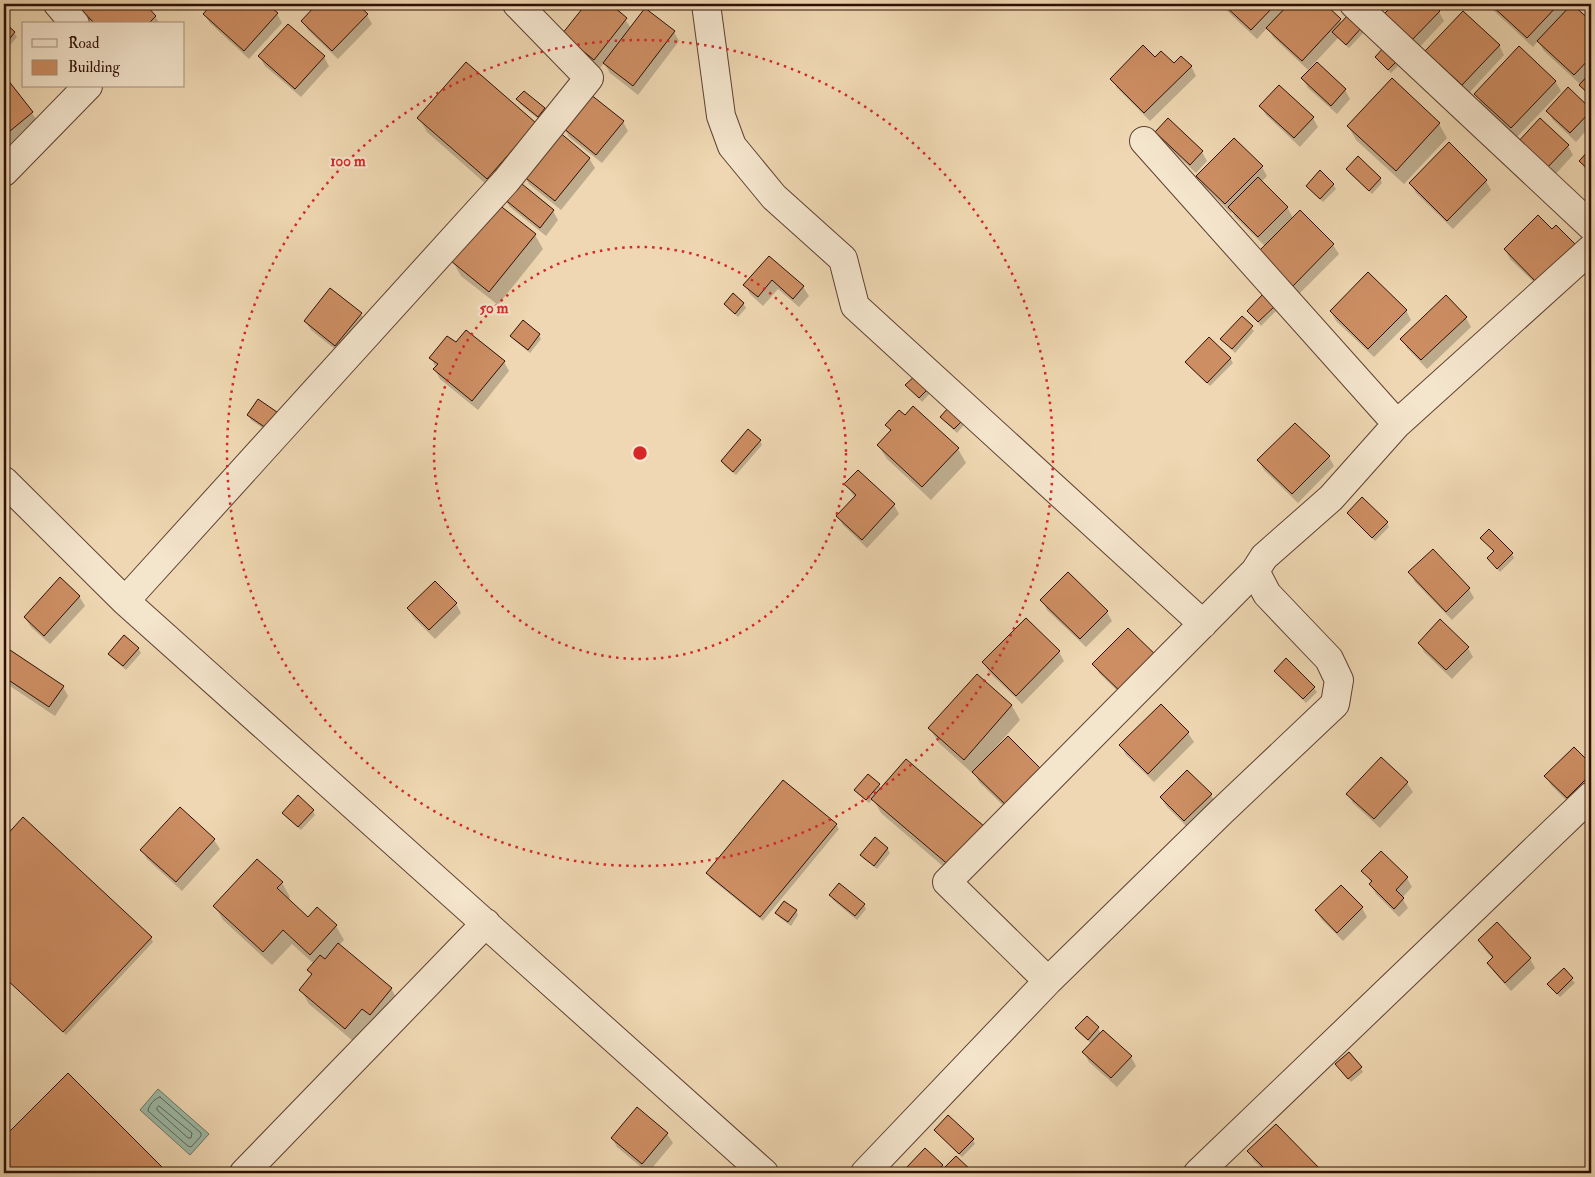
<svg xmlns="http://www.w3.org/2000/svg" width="1595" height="1177" font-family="'IM FELL Double Pica',serif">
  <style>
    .water { fill: #9bbaa7; stroke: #6f7666 }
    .shadow { fill: #0003 }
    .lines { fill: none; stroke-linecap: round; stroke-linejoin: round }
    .shore { stroke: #646456; stroke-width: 1 }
    .building { fill: #cd8e63; stroke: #2e0f04 }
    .minor-casing { stroke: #5e4130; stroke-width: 30 }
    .minor { stroke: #f4e5cd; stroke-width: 28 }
    .ring { fill: none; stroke: #d62828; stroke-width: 2.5; stroke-dasharray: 2.5 5 }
    .centre { fill: #d62828; stroke: #f4e5cd; stroke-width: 2.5 }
    .ring-label { font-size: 15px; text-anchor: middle; font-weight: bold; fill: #d62828; stroke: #f4e5cd; stroke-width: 4.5; stroke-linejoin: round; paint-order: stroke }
  </style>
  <rect width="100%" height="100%" fill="#eed7b2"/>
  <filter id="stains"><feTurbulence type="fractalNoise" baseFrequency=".004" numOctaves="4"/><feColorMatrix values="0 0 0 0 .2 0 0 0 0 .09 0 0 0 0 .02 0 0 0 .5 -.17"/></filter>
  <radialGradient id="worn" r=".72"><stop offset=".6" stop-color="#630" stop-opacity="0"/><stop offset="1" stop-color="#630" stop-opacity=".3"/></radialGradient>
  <path class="water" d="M158 1089 209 1134 190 1155 140 1110Z"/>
  <path class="shadow" d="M77 4H143L155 16 160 24H93L81 11Z
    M214 4H266L277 14 282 23 249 59 210 23 204 14Z
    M319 4H355L367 15 372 24 338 59 308 30 303 21Z
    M588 4H614L631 28 674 32 679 41 638 95 610 73 604 63 600 68 569 43 563 34Z
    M1222 4H1323L1342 23 1350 15 1365 31 1349 48 1338 38 1308 70 1273 37 1268 27 1257 39 1224 8Z
    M1395 4H1430L1439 12 1444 21 1416 51 1384 16Z
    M1489 4H1570L1591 22V99L1586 94 1581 85 1544 51 1538 41 1533 47 1492 9Z
    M4 24 14 33 17 37 6 50 4 49Z
    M1499 45 1504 55 1468 94 1432 61 1427 52Z
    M260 57H324L329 66 301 97 265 66Z
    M1376 58 1398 60 1400 64 1391 73Z
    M1155 59 1174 65 1191 66 1196 76 1150 121 1117 88 1112 79Z
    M1317 64 1345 90 1350 99 1337 114 1308 88 1303 79Z
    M4 77 32 113 38 122 5 148 4 146Z
    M1392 80 1439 124 1447 138 1404 184 1356 140 1348 126Z
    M1555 81 1561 91 1517 137 1481 103 1476 94Z
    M1568 89 1591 110V125L1576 142 1553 120 1548 111Z
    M524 92 544 109 547 113 541 121 520 104 518 100Z
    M1261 106 1313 118 1318 127 1300 147 1266 115Z
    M419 118 535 124 495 192 427 132Z
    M623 122 628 131 602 163 569 137 564 128Z
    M1157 132 1202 152 1207 161 1196 173 1162 141Z
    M1568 146 1573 155 1551 179 1523 153Z
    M1591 150V175L1586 171 1581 161Z
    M589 158 595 168 561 210 529 184 524 175Z
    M1262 167 1267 176 1261 182 1287 207 1293 218 1300 212 1333 245 1339 254 1298 295 1265 246 1235 217 1232 212 1231 213 1203 185 1198 176Z
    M1347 170 1380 178 1382 183 1372 194 1350 174Z
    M1486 181 1491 190 1453 229 1416 193 1410 183Z
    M1333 184 1336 189 1323 202 1310 190 1307 186Z
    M504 198 553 211 558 220 546 236 510 207Z
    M1538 217 1545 293 1510 259 1505 249Z
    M535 235 543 249 498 305 461 276 453 262Z
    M769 258 803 287 809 296 799 307 778 289 763 306 750 294 745 285Z
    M743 303 746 308 738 317 728 308 725 304Z
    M1274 307 1276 311 1261 326 1249 311Z
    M1406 310 1411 320 1374 357 1336 321 1331 312Z
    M361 314 366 323 341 354 311 330 305 321Z
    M1242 318 1254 331 1235 353 1222 339Z
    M1466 318 1471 327 1427 369 1407 348 1402 339Z
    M539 335 541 339 530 353 514 340 512 336Z
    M431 358 504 362 509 371 478 410 440 379 435 370 436 368Z
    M1230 358 1233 363 1210 386 1189 366Z
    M917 376 931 392 922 402 907 385Z
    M276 413 278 418 268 432 251 420 248 415Z
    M905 417 958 449 966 463 931 500 887 459 878 445 891 432 887 425Z
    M942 417 962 421 964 425 957 433 944 421Z
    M760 441 762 445 736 475 725 466 722 462Z
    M1329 457 1334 466 1298 503 1264 470 1258 460Z
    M846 484 894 505 899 514 867 548 843 525 838 516 855 498Z
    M1348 513 1387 523 1389 527 1375 541 1351 517Z
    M1482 538 1512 554 1514 558 1500 572 1488 559 1494 552Z
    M1433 551 1469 589 1474 598 1452 620 1415 582 1410 572Z
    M79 596 85 606 50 644 31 627 25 618Z
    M1042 600 1107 612 1112 621 1086 647 1047 610Z
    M456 604 461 613 435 639 414 618 409 609Z
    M1026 620 1059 652 1064 661 1022 704 989 672 984 663Z
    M1128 630 1133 706 1099 673 1094 664Z
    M1419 643 1468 648 1473 657 1452 679 1424 652Z
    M4 647 63 687 68 696 55 716 4 682Z
    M138 648 141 653 126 670 112 658 110 654Z
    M1286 660 1314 688 1317 692 1306 703 1278 675 1275 671Z
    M977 676 1012 706 1020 720 989 755 1014 816 979 782 974 772 972 773 938 742 930 728Z
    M1161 705 1188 733 1194 742 1154 782 1126 755 1121 745Z
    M1574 748 1591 766V788L1573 807 1551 785 1546 776Z
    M1381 759 1407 783 1413 792 1380 828 1353 803 1348 794Z
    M906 761 959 880 881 813 873 799 869 803 858 794 856 790 879 785 881 789Z
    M1211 795 1216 804 1190 830 1167 807 1161 798Z
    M180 809 214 840 220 849 182 891 147 859 142 850Z
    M313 811 315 815 301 830 286 817 283 813Z
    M23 819 151 938 153 942 66 1035 4 977V840Z
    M836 825 839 829 763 921 710 878 708 873Z
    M887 848 890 853 877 869 864 859 862 855Z
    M257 861 282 883 290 897 288 900 308 919 336 926 344 940 339 945 391 988 399 1003 378 1028 371 1022 354 1042 309 1004 301 990 312 976 308 970 314 964 292 944 272 965 223 920 215 906Z
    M1363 871 1407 878 1412 887 1402 898 1408 908 1399 917 1376 894 1370 884 1372 883Z
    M831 895 864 905 866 909 857 920 833 900Z
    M1362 908 1367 917 1343 941 1322 920 1316 911Z
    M796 911 798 915 791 926 779 917 777 913Z
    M1497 924 1530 959 1535 968 1511 991 1494 972 1488 963 1493 959 1485 950 1479 940Z
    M1564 970 1575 983 1560 997 1551 988Z
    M1098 1028 1101 1034 1131 1057 1136 1066 1117 1087 1089 1062 1084 1052 1092 1044 1079 1033 1076 1029Z
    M1339 1068H1361L1363 1072 1351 1082Z
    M68 1075 167 1173H4V1138Z
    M1276 1125 1322 1173H1267L1254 1161 1249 1151Z
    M935 1130 973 1140 975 1144 962 1157 938 1134Z
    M667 1134 673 1143 648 1173 617 1147 612 1138Z
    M956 1157 972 1173H911L908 1168 942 1166 944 1170Z"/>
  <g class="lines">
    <path class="shore" d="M160 1097 201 1133V1136L191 1147 188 1146 148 1111C148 1106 155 1098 160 1097Z
      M159 1106 192 1133 191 1138H188L157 1110V1108Z"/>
  </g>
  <path class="building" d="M76 4H145L156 16 148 24H95Z
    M212 4H267L278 13 244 51 203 14Z
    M317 4H357L368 14 332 51 301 21Z
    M586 4H616L614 7 627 18 594 60 562 34Z
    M1223 4H1276L1251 30Z
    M1289 4H1325L1341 19 1302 61 1266 28Z
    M1394 4H1432L1440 11 1410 42 1382 16Z
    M1490 4H1559L1527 38Z
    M1572 4 1591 21V57L1574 75 1537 41Z
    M645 8 675 31 633 86 603 63Z
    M1463 11 1500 45 1462 85 1425 51Z
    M1350 13 1363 26 1346 45 1332 32Z
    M4 22 15 32 4 46Z
    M288 24 325 56 295 89 258 56Z
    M1143 45 1155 57 1161 51 1174 63 1181 56 1192 66 1144 113 1110 79Z
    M1385 46 1399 59 1388 70 1375 57Z
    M1519 46 1556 81 1511 128 1474 94Z
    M466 62 536 123 487 179 417 118Z
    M1317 62 1346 89 1331 106 1301 78Z
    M1591 72V96L1579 85Z
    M4 75 33 112 4 136Z
    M1392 78 1440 123 1396 171 1347 126Z
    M1279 85 1314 117 1294 138 1259 106Z
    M1568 87 1591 109V111L1570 133 1546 111Z
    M524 91 545 108 538 117 516 99Z
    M590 94 624 121 596 155 562 127Z
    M1168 118 1203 151 1190 165 1155 132Z
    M1540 118 1569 145 1545 170 1516 144Z
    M558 131 590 158 555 201 522 175Z
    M1234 138 1263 166 1225 204 1196 176Z
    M1449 142 1487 180 1447 221 1409 183Z
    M1591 148V172L1579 161Z
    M1358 156 1381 178 1369 191 1346 169Z
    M1320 170 1334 184 1320 199 1306 186Z
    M1258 177 1288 207 1258 237 1228 207Z
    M517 180 554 210 540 228 503 198Z
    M498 204 536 234 489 292 451 261Z
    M1300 210 1334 244 1292 287 1257 253Z
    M1538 215 1552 229 1556 225 1577 246 1539 285 1504 249Z
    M769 256 804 286 793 299 772 280 758 297 743 285Z
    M1368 272 1407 310 1368 349 1330 311Z
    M330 288 362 313 335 346 304 321Z
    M733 293 744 303 735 314 724 304Z
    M1263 294 1275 306 1258 322 1247 311Z
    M1446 295 1467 317 1421 360 1400 339Z
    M1242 316 1253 326 1232 349 1220 339Z
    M523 320 540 334 528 350 510 336Z
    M466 330 505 361 472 401 433 369 438 364 429 358 447 336 456 342Z
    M1209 337 1231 358 1207 383 1185 362Z
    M917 374 930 387 919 398 905 385Z
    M258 399 277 412 266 428 247 415Z
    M913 406 959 448 922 487 877 445 891 430 885 425 899 410 905 415Z
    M949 407 963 420 954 429 940 417Z
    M1295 423 1330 456 1292 494 1257 460Z
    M748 429 761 440 733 472 721 461Z
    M858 470 895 504 862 540 836 516 856 495 844 484Z
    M1362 497 1388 522 1372 538 1347 513Z
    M1489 529 1513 553 1497 569 1487 558 1494 551 1480 538Z
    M1433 549 1470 588 1446 612 1408 572Z
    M1068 572 1108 611 1080 639 1040 600Z
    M60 577 80 596 44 636 24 617Z
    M435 581 457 603 429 630 407 608Z
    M1026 618 1060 651 1016 696 982 662Z
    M1440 619 1469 647 1446 670 1418 643Z
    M1128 628 1163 662 1127 698 1092 664Z
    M124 635 139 648 123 666 108 654Z
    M4 646 64 686 49 707 4 677Z
    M1286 658 1315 687 1303 699 1274 671Z
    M977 674 1012 705 964 760 928 728Z
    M1161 704 1189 732 1148 774 1119 745Z
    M1008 736 1044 772 1009 808 972 772Z
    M1574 747 1591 764V774L1567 798 1544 776Z
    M1381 757 1408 782 1374 819 1346 794Z
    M906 759 985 827 951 867 871 799Z
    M1187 770 1212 794 1184 821 1160 797Z
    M868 774 880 784 866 800 854 790Z
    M783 780 837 824 760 917 706 873Z
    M298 795 314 810 298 827 282 813Z
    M180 807 215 839 176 882 140 850Z
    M23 817 152 937 63 1032 4 977V838Z
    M875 837 888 848 874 866 860 855Z
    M1381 851 1408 877 1396 890 1404 898 1394 909 1369 884 1372 881 1361 871Z
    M257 859 283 882 277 888 308 917 317 907 337 925 310 955 283 930 263 952 213 906Z
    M839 883 865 904 855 916 829 895Z
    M1341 885 1363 907 1337 933 1315 910Z
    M784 901 797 910 788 922 775 913Z
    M1497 922 1531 958 1505 983 1487 963 1493 957 1478 940Z
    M338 943 392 988 370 1015 362 1009 345 1029 299 990 312 974 307 970 320 955 325 959Z
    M1564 968 1573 978 1557 994 1547 984Z
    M1087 1016 1099 1027 1088 1040 1075 1028Z
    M1103 1030 1132 1056 1111 1078 1082 1052Z
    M1349 1052 1362 1067 1348 1079 1335 1064Z
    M68 1073 168 1173H4V1137Z
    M637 1107 668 1133 642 1164 611 1138Z
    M948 1115 974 1139 959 1154 934 1130Z
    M1276 1124 1324 1173H1269L1247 1151Z
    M925 1148 943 1165 935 1173H911L906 1168Z
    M956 1156 974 1173H939Z"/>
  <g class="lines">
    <defs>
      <path id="minor" d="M58 4 75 24
        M706 4 721 116 732 146 774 197 843 259 855 306 1203 624
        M1354 4 1591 226
        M1144 141 1397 424
        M4 172 88 86
        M4 481 125 601 764 1173
        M125 601 506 181 589 78 517 4
        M1048 981 947 882 1255 571
        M244 1173 486 923
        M865 1173 1048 981 1221 812 1335 704 1339 680 1329 659 1267 594 1255 571 1264 557 1331 498 1397 424 1591 249
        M1198 1173 1591 796"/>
    </defs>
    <use href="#minor" class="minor-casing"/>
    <use href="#minor" class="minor"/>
  </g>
  <g class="ring">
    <circle cx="640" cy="453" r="206"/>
    <circle cx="640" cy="453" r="413"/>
  </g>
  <circle cx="640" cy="453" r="8" class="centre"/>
  <g class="ring-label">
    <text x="348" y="166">100 m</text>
    <text x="494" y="313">50 m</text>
  </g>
  <rect width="1595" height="1177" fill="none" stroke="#eed7b2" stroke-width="20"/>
  <rect x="5" y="5" width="1585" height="1167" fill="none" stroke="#2e0f04" stroke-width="2.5"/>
  <rect x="10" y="10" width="1575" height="1157" fill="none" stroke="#2e0f04"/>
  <rect x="22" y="22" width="162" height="65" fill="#f4e5cd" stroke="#a58f7d"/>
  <rect x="32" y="39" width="25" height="8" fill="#f4e5cd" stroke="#a58f7d"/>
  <text x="68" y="48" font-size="15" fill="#2e0f04">Road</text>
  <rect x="32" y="60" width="25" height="15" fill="#cd8e63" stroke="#a58f7d"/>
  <text x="68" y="72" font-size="15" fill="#2e0f04">Building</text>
  <rect width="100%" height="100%" filter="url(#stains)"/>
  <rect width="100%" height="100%" fill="url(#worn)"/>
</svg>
